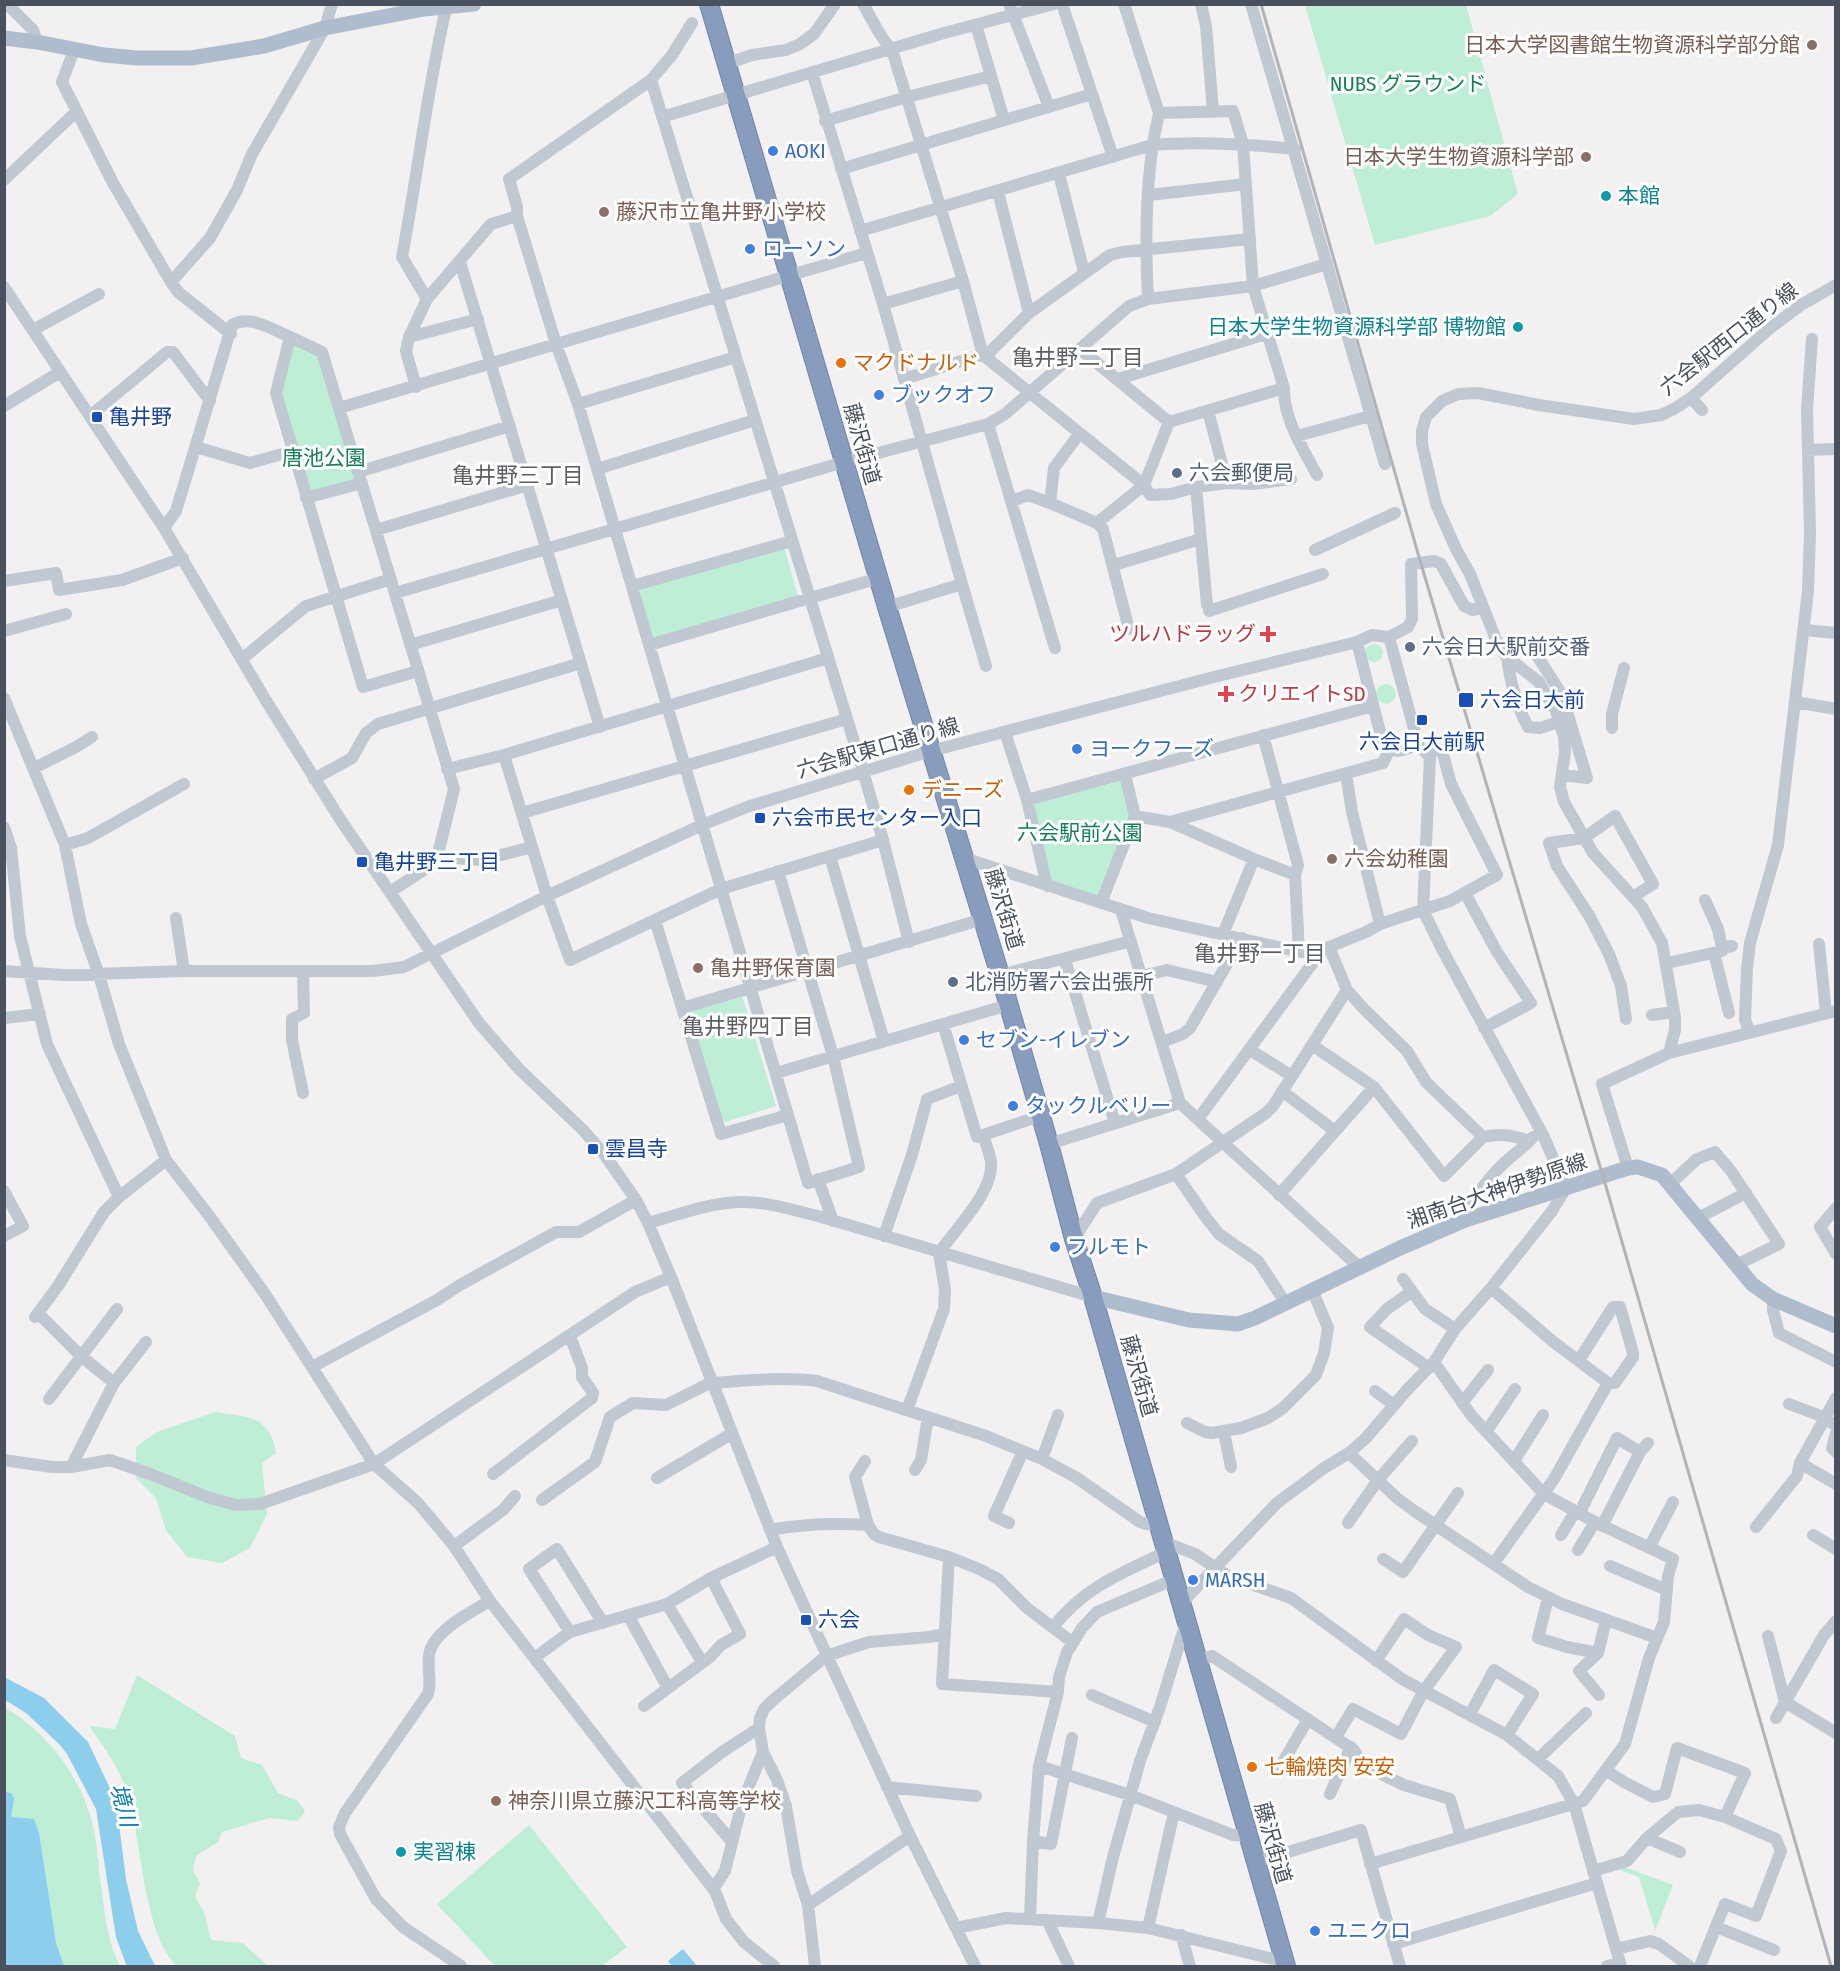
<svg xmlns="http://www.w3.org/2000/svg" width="1840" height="1971" font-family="'Fira Sans Condensed','Noto Sans JP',sans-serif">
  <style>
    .green { fill: #beefd6 }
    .water { fill: #8cceec }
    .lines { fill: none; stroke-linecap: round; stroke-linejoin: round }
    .highway-casing { stroke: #7387aa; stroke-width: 20 }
    .minor { stroke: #c0c8d1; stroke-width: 12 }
    .major { stroke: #afbcce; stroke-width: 15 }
    .highway { stroke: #889cbe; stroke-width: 18 }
    .rail { stroke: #b2b4ba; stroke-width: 3 }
    .education-dot { fill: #8d6e63; stroke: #fff; stroke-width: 2 }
    .shop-dot { fill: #3f7fe0; stroke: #fff; stroke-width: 2 }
    .culture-dot { fill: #0f9aa8; stroke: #fff; stroke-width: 2 }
    .food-dot { fill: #e8710a; stroke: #fff; stroke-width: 2 }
    .transit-dot { fill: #1a4fb4; stroke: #fff; stroke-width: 2 }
    .service-dot { fill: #5c6f8a; stroke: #fff; stroke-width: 2 }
    .health-dot { fill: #e0444e; stroke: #fff; stroke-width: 2 }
    .labels { text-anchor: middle; stroke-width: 6; stroke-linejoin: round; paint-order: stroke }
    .education-label { font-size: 21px; fill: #785e54; stroke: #fff; text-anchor: start }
    .park-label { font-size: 21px; fill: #178056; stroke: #fff }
    .shop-label { font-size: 21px; fill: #366cbe; stroke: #fff; text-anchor: start }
    .culture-label { font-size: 21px; fill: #0d838f; stroke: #fff; text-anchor: start }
    .street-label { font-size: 21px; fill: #48515d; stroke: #fff }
    .food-label { font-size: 21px; fill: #c56008; stroke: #fff; text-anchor: start }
    .transit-label { font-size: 21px; fill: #164399; stroke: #fff; text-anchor: start }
    .service-label { font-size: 21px; fill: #4e5e75; stroke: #fff; text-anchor: start }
    .health-label { font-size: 21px; fill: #be3a42; stroke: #fff; text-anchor: end }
    .neighbourhood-label { font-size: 22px; fill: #5c5f65; stroke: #fff }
    .water-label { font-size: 22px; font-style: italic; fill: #0c7aac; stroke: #fff }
  </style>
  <rect width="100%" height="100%" fill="#f2f0f0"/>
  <path class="green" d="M1305 5H1466L1518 194 1490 216 1375 245Z
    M292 343 319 355 357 480 309 495 280 393Z
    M784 547 798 596 649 640 634 592Z
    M1365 653a9 9 0 1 1 18 0a9 9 0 1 1-18 0Z
    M1376 694a10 10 0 1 1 20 0a10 10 0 1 1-20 0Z
    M1122 781 1130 816 1097 897 1051 882 1029 804Z
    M741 992 776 1106 719 1124 684 1009Z
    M215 1412C247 1417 270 1415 276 1453L262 1463 267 1514 250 1548 222 1563 187 1557 166 1530 156 1498 136 1478V1447L157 1432Z
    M137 1675 235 1736 241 1758 262 1765 278 1793 298 1801 305 1811 298 1821 269 1818 222 1832 218 1842 196 1856 193 1870 200 1883 195 1897 204 1912 211 1940 243 1943 268 1966H177C145 1938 141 1841 129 1799 122 1772 105 1748 89 1726L115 1729Z
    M4 1707C46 1731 80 1775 92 1822 97 1842 98 1865 101 1886 105 1914 107 1941 120 1966H5Z
    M529 1825 627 1947 602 1966H495L437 1904Z
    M1619 1865 1673 1885 1655 1931 1639 1877 1612 1867Z"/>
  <path class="water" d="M4 1677 44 1698 88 1742 116 1801 126 1879 138 1931 155 1966H128L126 1964 116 1937 96 1809 67 1754 59 1744 26 1713 5 1700Z
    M5 1792 11 1793 14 1798 11 1817 34 1819 39 1833 56 1943 64 1966H5Z
    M683 1949 697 1966H672L668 1961Z"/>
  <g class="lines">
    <defs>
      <path id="highway" d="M709 4 887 607 1000 975 1049 1144 1074 1239 1093 1297 1286 1966"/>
    </defs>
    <use href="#highway" class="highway-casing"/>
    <path class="minor" d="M7 4 33 30 37 42
      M863 4C874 22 878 35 892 50L963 281 983 355 1144 485 1150 495 1171 494 1196 487 1227 483 1253 484 1291 479
      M1009 4 1049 107
      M1062 4 1113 157
      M1124 4 1159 113
      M1201 4 1206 26 1213 111
      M1251 4 1385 464
      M692 23 672 55 651 80 509 179 517 207V216L556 344 578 404 808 1183 859 1167 833 1056 778 871
      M976 25 1004 120
      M74 50 62 82 113 183 171 282 178 292 231 334
      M726 64 752 55 786 50 800 44 814 34 835 4
      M812 72 883 304 962 584
      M651 80 863 771 883 840 909 942
      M662 117 944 33 1054 4
      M825 121 907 97 991 76
      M841 169 1092 94
      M1059 174 1084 272
      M4 180 77 111
      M998 192 1029 313
      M1149 195 1246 184
      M860 231 1152 145C1200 141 1246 144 1295 149
      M460 262 600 727
      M171 282 210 238 237 190 252 154 325 28 332 4
      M4 287 164 528 265 699 340 819 479 1023 519 1069 583 1130 604 1154 636 1200 648 1223 671 1277 777 1547 910 1836 975 1966
      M427 299 402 257C418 173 427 88 447 4
      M1148 299C1145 238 1145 173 1159 113L1233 111 1243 144 1253 286 1284 388C1283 418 1303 449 1317 475
      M883 304 963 281
      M33 330 99 294
      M409 337 478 319
      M1080 349 1169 422 1284 388
      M904 379 990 352 1029 313 1110 255 1122 252 1250 239
      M1118 379 1266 334
      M416 387 406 351 409 337 427 299 491 224 517 216
      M1691 398 1702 410
      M578 404 736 357
      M4 406 60 372
      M339 408 866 253
      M1208 411 1227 483
      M90 416 167 352H173L210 401
      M988 424 1055 648
      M1297 436 1370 416
      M196 447 250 463 293 451
      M1808 450 1836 449
      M597 469 755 420
      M358 472 510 426
      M1196 487 1207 605
      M306 498 362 483
      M1012 501 1028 495 1050 503 1097 523 1103 529 1129 629
      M1050 503 1054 468 1079 434
      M1097 523 1144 485 1169 422
      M164 528 176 511 232 325C249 314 274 330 290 337
      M376 530 528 485
      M1315 550 1395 513
      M1114 565 1201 539
      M4 581 56 573 59 590 122 580 183 558
      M632 586 792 541
      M395 593 844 462 988 424 1005 414 1129 306 1148 299 1253 286 1327 264
      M887 607 962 584 986 666
      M1209 611 1323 574
      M1805 630 1836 633
      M4 631 66 614
      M1372 635 1389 637 1416 736V743C1406 752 1393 754 1383 744L1357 642Z
      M1389 637 1408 627 1412 619 1411 564 1434 561 1441 564 1464 606 1473 610 1483 607
      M410 645 562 600
      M649 645 879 578
      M1533 649 1562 695 1587 778 1562 775
      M1507 657C1510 681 1516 705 1528 727L1540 728 1559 722
      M242 659 306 606 391 579
      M4 698 65 845 81 924 99 975 119 1044 166 1160 210 1217 265 1294 374 1464 418 1503 454 1546 490 1601 715 1891 726 1919 744 1942 774 1966
      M1795 702 1836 709
      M1612 728V714L1624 668
      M1005 732 1027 800 1047 886
      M1263 735 1298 865 1295 875 1299 951
      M504 755 547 896 570 960 721 889 883 840
      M34 768 76 747 92 737
      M447 769 504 755 828 658
      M1346 774 1352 812 1380 924
      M314 779 352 758 366 733 378 724 581 663
      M1027 800 1373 706
      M522 813 847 719
      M1135 816 1170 822 1254 859 1295 875
      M1170 822 1383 763 1389 750
      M4 827 11 848 20 936 47 1044 119 1197
      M65 845 88 838 184 784
      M830 856 884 1041
      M437 857 482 860 532 847
      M964 858 1148 918 1301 952 1315 951 1329 947 1366 932 1380 924 1450 901 1497 875 1451 784 1443 754 1439 750 1424 751
      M390 892 436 862 454 789 322 352 290 337 276 393 363 687 418 671
      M1465 893 1497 952 1531 1003 1484 1028
      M1705 900 1718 929 1722 948
      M1101 903 1135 816 1125 775
      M1121 910 1180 1103 1359 1267
      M176 918 184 971
      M655 920 721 1134 788 1115
      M1223 934 1254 859
      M1819 944 1826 1013
      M1329 947 1347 990 1363 1008 1407 1051 1426 1082 1483 1137C1500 1133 1512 1135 1529 1141
      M1714 953 1729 1013
      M1065 960 1115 1123
      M1667 963 1722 951V948L1732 946
      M4 971 64 975 184 971H373L404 967 547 896 702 825 747 807 931 751 1214 677 1357 642
      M303 971 304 1013 292 1019V1040L303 1093
      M1000 975 1131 941
      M1142 976 1167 970 1217 982
      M682 1008 983 919
      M1652 1015 1674 1012
      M4 1018 40 1014
      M1626 1019 1621 986 1609 954 1590 917 1557 866 1549 843 1584 838 1615 816 1653 884 1633 897
      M943 1024 977 1137 1040 1116
      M1750 1033 1745 1020 1747 969 1750 943 1778 845 1808 591 1810 532 1807 410 1812 339
      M1162 1042 1183 1034 1190 1028 1242 938
      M1312 1045 1374 1087 1444 1176 1483 1137
      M1250 1050 1292 1076
      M1669 1053 1675 1030V1017L1662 943 1642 907 1593 853 1564 802 1560 787 1565 752 1564 737 1556 711 1547 696 1539 682 1507 657 1499 647 1470 574 1456 549 1436 504 1422 444V431L1426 417 1442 401 1458 394 1478 393 1539 405 1634 419 1661 415 1674 409 1691 398 1769 329 1801 305 1836 285
      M776 1073 1008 1005
      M1282 1091 1335 1131
      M1198 1119 1323 949
      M1049 1144 1180 1103
      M1628 1168 1602 1084 1669 1053 1836 1011
      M1176 1174 1207 1219 1219 1234 1258 1261 1285 1302
      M818 1179 833 1221
      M1670 1184 1697 1159 1715 1152 1731 1171 1779 1244 1736 1265
      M4 1191 23 1226 4 1236
      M1279 1195 1374 1087
      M1836 1208 1820 1227 1836 1254
      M1698 1218 1746 1193
      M1465 1220C1470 1202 1486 1182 1498 1169 1509 1157 1522 1150 1533 1137
      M648 1223C678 1215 708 1203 740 1202 766 1201 792 1210 818 1216L1093 1297
      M884 1236 912 1155 927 1099 961 1086
      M1074 1239 1097 1203 1176 1174 1266 1113 1273 1106 1347 990
      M1403 1279 1425 1309 1455 1329
      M1491 1288 1551 1340 1608 1383 1554 1479 1494 1563
      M1411 1292 1387 1309 1370 1327 1429 1368
      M1773 1299V1310L1779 1333 1836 1362
      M38 1313 81 1356 114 1383
      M35 1317 58 1286 104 1212 119 1197 166 1160
      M1579 1360 1613 1307H1620L1633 1353V1357L1615 1383H1608
      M312 1367 437 1300 460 1285 556 1232H579L636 1200
      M1375 1391 1394 1405
      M49 1399 117 1309
      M1462 1403 1488 1370
      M1789 1404 1824 1417 1836 1426
      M907 1410 944 1309 945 1290 939 1253C955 1229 994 1192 991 1162 990 1153 985 1143 983 1135
      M1187 1423 1205 1432 1212 1433 1241 1428 1268 1418 1283 1408 1316 1375 1324 1353 1328 1328 1312 1289
      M1224 1432 1231 1467
      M1486 1432 1515 1389
      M1836 1433 1832 1448 1836 1452
      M1349 1453 1398 1499 1416 1512 1528 1587 1562 1604 1657 1638
      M1042 1459 1058 1415
      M4 1460 52 1467H71L110 1460 153 1475 207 1497 236 1505 260 1504 374 1464 635 1292 671 1277
      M865 1461 855 1477 868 1525
      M1514 1461 1543 1415
      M1800 1463 1836 1484
      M71 1467 114 1383 146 1342
      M915 1470 921 1460 928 1417
      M493 1474 592 1398 593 1393 582 1377V1368L570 1336
      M657 1478 731 1434
      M542 1500 595 1462 610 1417 633 1403 666 1405 706 1385 712 1383C747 1380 782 1377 817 1381L986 1436 1042 1459 1077 1478 1140 1522 1146 1524H1157
      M1579 1514 1617 1438 1640 1452
      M1009 1523 994 1516 1023 1451
      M1348 1523 1378 1480 1412 1441
      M1602 1526 1640 1452 1648 1443
      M1756 1527 1797 1476 1800 1463 1836 1398
      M770 1530C803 1524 835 1523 868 1525L874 1534 879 1537 949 1557 979 1569 998 1579 1027 1608 1072 1642
      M1561 1535 1575 1512
      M1813 1535 1836 1549
      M1162 1541 1195 1554 1228 1576 1291 1598 1402 1679 1507 1735 1558 1776 1574 1804 1621 1966
      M454 1546 503 1510 515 1496
      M1649 1548 1673 1502
      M1578 1550 1595 1522
      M949 1557 942 1684 1058 1692
      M1383 1559 1403 1572 1458 1493
      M1610 1566 1667 1590
      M1548 1598 1538 1638 1567 1647 1598 1653
      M667 1604 702 1662
      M1181 1606 1190 1594 1277 1503 1324 1468 1349 1453 1366 1438 1407 1390 1434 1362 1455 1329 1491 1288 1552 1211 1566 1188 1543 1135 1443 951 1423 910 1430 757 1416 743
      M628 1615 668 1688
      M1053 1627C1085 1587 1121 1573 1166 1552
      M570 1632 529 1569 557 1549 603 1623
      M1768 1636 1785 1702 1836 1733
      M534 1658 570 1632 667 1604 711 1578 777 1547
      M1197 1660 1212 1656 1354 1750 1362 1765 1404 1785 1450 1799 1461 1837
      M1092 1695 1155 1722
      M1599 1695 1579 1671 1598 1653 1606 1620
      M644 1706 710 1657 721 1645 740 1634 711 1578
      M1470 1714 1494 1670 1533 1694 1507 1735
      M1776 1718 1824 1635 1836 1621
      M1336 1737 1353 1709 1401 1734 1423 1692 1456 1647 1428 1635 1404 1619 1376 1661
      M1538 1759 1586 1713
      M1039 1766 1130 1795 1233 1835 1248 1836
      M1279 1769 1308 1719
      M887 1787 976 1796
      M1330 1794 1351 1747
      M1647 1838 1680 1852
      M1033 1841 1051 1844 1072 1738
      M732 1842 682 1783 722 1752 759 1728
      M1255 1862 1361 1830 1400 1966
      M1370 1864 1583 1801 1625 1744 1649 1658 1664 1622 1668 1576 1673 1559 1595 1522 1544 1494 1471 1415 1434 1362
      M1593 1871 1627 1861 1647 1838 1678 1812 1699 1810 1725 1817 1745 1773 1677 1748 1665 1794 1653 1797 1624 1782 1607 1771
      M715 1891 714 1888 725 1871 742 1803 763 1752
      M808 1905 910 1836
      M1030 1918 1033 1841 1039 1766 1058 1692 1059 1677 1067 1652 1082 1628 1097 1612 1175 1579
      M1047 1920 1069 1966
      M1098 1923 1113 1857 1140 1761 1160 1707 1186 1622
      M1716 1927 1774 1950
      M956 1928 1006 1918 1098 1923 1148 1928 1269 1958 1284 1960
      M1148 1928 1174 1812
      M1181 1935 1190 1966
      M1393 1944 1597 1883
      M1616 1949 1650 1941 1659 1944 1689 1966
      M461 1966 403 1927 376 1899 340 1834 339 1827 345 1813 428 1694C432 1681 427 1670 429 1656 431 1632 471 1612 490 1601
      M815 1966 808 1905 797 1871 786 1806 777 1780 763 1752 759 1728 760 1718 764 1709 772 1701 826 1656 869 1642 929 1637 945 1634
      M1607 1966 1620 1963
      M1700 1966 1725 1904 1756 1916 1781 1851 1776 1839 1725 1817"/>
    <path class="major" d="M4 38 37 42 104 55 137 58H191L264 46 325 28 424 9 474 4
      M1093 1297 1189 1320 1238 1324 1255 1318 1400 1248 1465 1220 1628 1168 1638 1167 1662 1175 1752 1284 1773 1299 1836 1326"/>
    <use href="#highway" class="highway"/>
    <path class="rail" d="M1261 4 1419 557 1607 1190 1831 1966"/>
  </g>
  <g class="education-dot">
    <circle cx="1812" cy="45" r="6"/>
    <circle cx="1586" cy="157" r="6"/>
    <circle cx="604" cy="212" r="6"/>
    <circle cx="1332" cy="859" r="6"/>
    <circle cx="698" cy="968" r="6"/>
    <circle cx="496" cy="1801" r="6"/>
  </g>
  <g class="shop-dot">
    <circle cx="773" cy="151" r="6"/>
    <circle cx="750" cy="249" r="6"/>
    <circle cx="879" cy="395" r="6"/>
    <circle cx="1077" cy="749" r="6"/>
    <circle cx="964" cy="1040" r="6"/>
    <circle cx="1013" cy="1106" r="6"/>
    <circle cx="1055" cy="1247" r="6"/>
    <circle cx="1193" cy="1580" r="6"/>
    <circle cx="1315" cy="1931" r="6"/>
  </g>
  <g class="culture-dot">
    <circle cx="1606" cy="196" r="6"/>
    <circle cx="1518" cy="327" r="6"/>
    <circle cx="401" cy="1852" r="6"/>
  </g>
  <g class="food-dot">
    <circle cx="841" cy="363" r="6"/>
    <circle cx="909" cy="790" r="6"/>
    <circle cx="1252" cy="1767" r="6"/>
  </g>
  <g class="transit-dot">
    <rect x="91" y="411" width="12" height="12" rx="3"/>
    <rect x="1458" y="692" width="16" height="16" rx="3"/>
    <rect x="1416" y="714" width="12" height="12" rx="3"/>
    <rect x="754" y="812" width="12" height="12" rx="3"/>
    <rect x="356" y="856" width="12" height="12" rx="3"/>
    <rect x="587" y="1143" width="12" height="12" rx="3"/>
    <rect x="800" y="1614" width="12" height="12" rx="3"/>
  </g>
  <g class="service-dot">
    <circle cx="1177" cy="473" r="6"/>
    <circle cx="1410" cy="647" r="6"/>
    <circle cx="953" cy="982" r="6"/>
  </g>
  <g class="health-dot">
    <path d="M1265 625h6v6h6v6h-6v6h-6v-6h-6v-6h6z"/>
    <path d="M1223 685h6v6h6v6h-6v6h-6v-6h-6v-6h6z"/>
  </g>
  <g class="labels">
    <g class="education-label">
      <text x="1800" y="52" text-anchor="end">日本大学図書館生物資源科学部分館</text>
      <text x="1574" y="164" text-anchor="end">日本大学生物資源科学部</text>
      <text x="616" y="219">藤沢市立亀井野小学校</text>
      <text x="1344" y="866">六会幼稚園</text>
      <text x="710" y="975">亀井野保育園</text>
      <text x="508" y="1808">神奈川県立藤沢工科高等学校</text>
    </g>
    <g class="park-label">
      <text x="1408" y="91">NUBS グラウンド</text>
      <text x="324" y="465">唐池公園</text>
      <text x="1080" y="840">六会駅前公園</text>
    </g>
    <g class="shop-label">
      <text x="785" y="158">AOKI</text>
      <text x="762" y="256">ローソン</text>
      <text x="891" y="402">ブックオフ</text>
      <text x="1089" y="756">ヨークフーズ</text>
      <text x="976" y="1047">セブン-イレブン</text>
      <text x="1025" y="1113">タックルベリー</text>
      <text x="1067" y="1254">フルモト</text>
      <text x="1205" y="1587">MARSH</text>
      <text x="1327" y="1938">ユニクロ</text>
    </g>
    <g class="culture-label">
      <text x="1618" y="203">本館</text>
      <text x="1506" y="334" text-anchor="end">日本大学生物資源科学部 博物館</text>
      <text x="413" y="1859">実習棟</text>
    </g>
    <g class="street-label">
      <text transform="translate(1729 339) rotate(-38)" y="7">六会駅西口通り線</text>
      <text transform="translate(862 444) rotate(74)" y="7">藤沢街道</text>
      <text transform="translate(878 748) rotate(-16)" y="7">六会駅東口通り線</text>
      <text transform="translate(1004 909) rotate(73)" y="7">藤沢街道</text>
      <text transform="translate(1497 1191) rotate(-19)" y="7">湘南台大神伊勢原線</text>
      <text transform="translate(1139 1376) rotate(74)" y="7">藤沢街道</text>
      <text transform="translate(1273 1843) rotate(74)" y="7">藤沢街道</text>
    </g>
    <g class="food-label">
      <text x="853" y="370">マクドナルド</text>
      <text x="921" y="797">デニーズ</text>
      <text x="1264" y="1774">七輪焼肉 安安</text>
    </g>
    <g class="transit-label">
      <text x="109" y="424">亀井野</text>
      <text x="1480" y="707">六会日大前</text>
      <text x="1422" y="749" text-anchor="middle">六会日大前駅</text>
      <text x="772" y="825">六会市民センター入口</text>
      <text x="374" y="869">亀井野三丁目</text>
      <text x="605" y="1156">雲昌寺</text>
      <text x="818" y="1627">六会</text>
    </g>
    <g class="service-label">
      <text x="1189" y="480">六会郵便局</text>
      <text x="1422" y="654">六会日大駅前交番</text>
      <text x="965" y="989">北消防署六会出張所</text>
    </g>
    <g class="health-label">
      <text x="1256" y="641">ツルハドラッグ</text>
      <text x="1238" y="701" text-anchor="start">クリエイトSD</text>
    </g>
    <g class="neighbourhood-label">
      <text x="1078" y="365">亀井野二丁目</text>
      <text x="518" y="483">亀井野三丁目</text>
      <text x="1260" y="961">亀井野一丁目</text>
      <text x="748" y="1034">亀井野四丁目</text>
    </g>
    <g class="water-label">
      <text transform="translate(124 1805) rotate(75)" y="8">境川</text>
    </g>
  </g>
  <rect width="1840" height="1971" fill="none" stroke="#48515d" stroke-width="12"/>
</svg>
